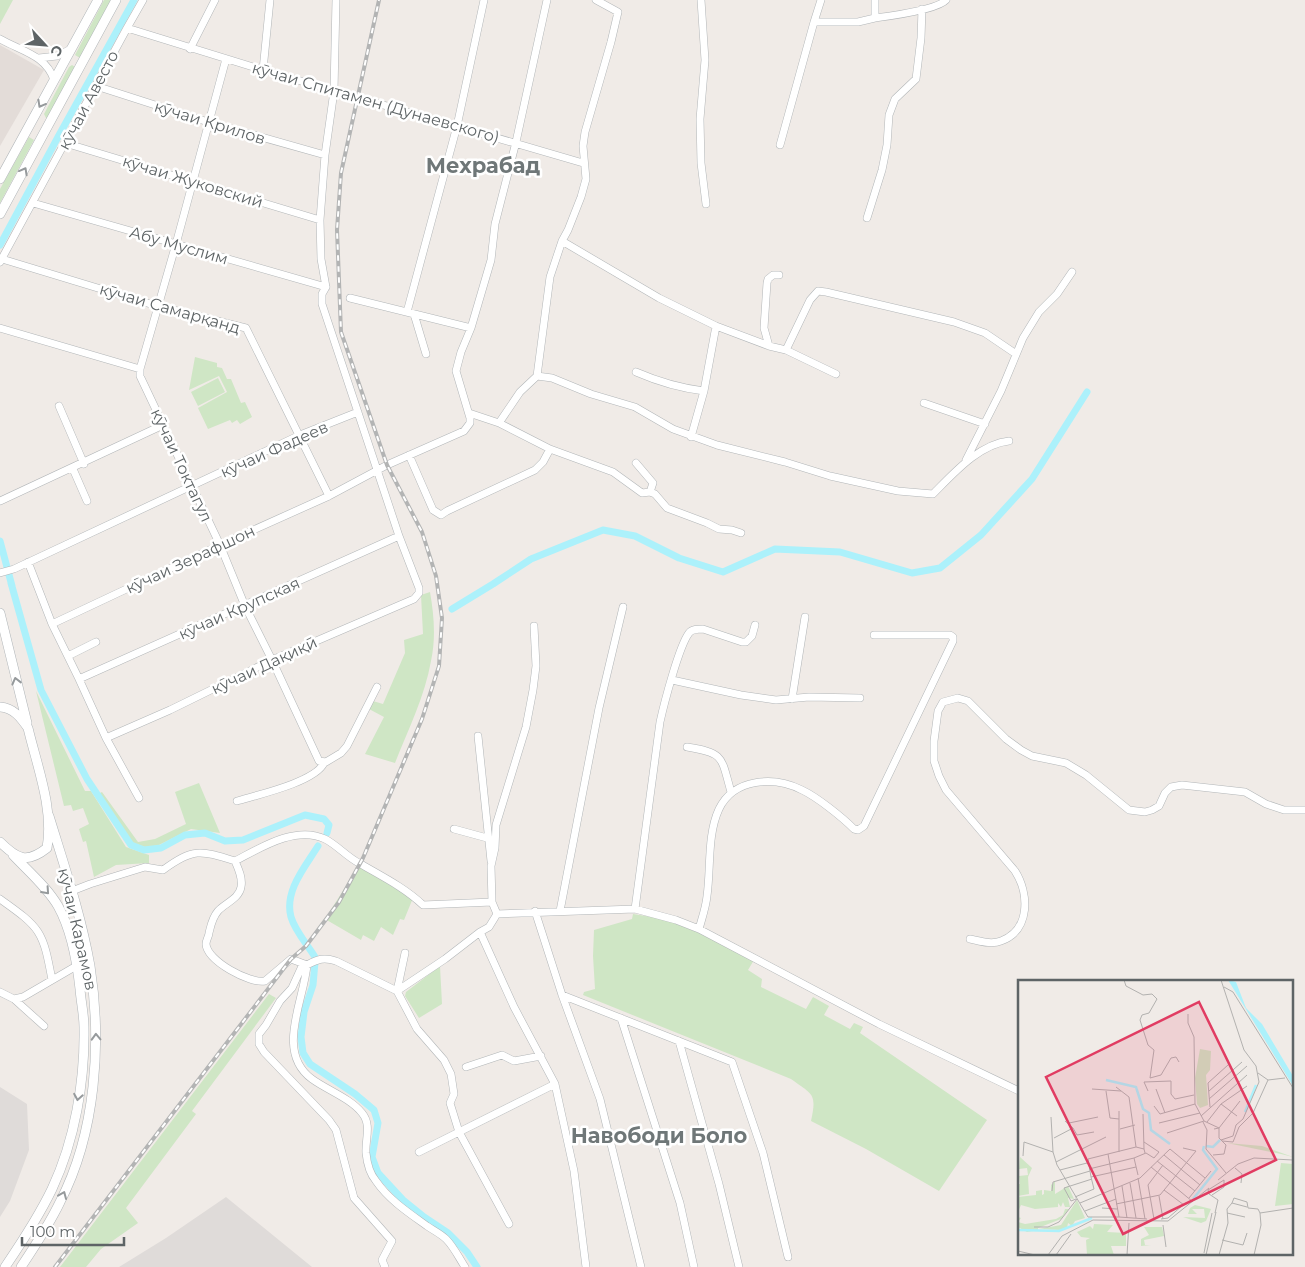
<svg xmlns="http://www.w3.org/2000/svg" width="1305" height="1267" font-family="Montserrat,sans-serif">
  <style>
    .industrial { fill: #dfdbd9 }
    .education { fill: #e3dcd8 }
    .green { fill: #cfe6c5 }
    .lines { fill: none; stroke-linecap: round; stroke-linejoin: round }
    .canal { stroke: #acf1fb; stroke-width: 7 }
    .street-casing { stroke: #b2b6b8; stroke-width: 8 }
    .secondary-casing { stroke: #b1b6b9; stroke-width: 10 }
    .street { stroke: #fff; stroke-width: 7 }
    .secondary { stroke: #fff; stroke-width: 9 }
    .rail-casing { stroke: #b3b4b4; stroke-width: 4 }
    .rail { stroke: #fff; stroke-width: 2; stroke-dasharray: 5.5; stroke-linecap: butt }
    .oneway { stroke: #969a9c }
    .labels { text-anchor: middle; stroke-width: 5; stroke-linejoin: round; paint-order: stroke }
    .street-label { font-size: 16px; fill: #5e6466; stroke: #fff }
    .district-label { font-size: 21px; font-weight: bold; fill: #6f7778; stroke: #fff }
    .inset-river { fill: none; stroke: #acf1fb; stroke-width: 2.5 }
    .inset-road { fill: none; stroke: #b2b1af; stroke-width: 1 }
    .view { fill: #e13c62; fill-opacity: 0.15; stroke: #e13c62; stroke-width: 2.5 }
    .inset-edge { fill: none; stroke: #5e6466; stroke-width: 2.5 }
  </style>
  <rect width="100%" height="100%" fill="#f0ebe7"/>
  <path class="industrial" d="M0 1087 27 1104 29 1150 10 1201 0 1217Z
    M226 1197 312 1267H119L166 1238Z"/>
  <path class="education" d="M0 45 44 70 0 146Z"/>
  <path class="green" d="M0 0H13L0 24Z
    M104 0H112L80 58 75 55Z
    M72 65 75 67 47 118H46L44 114 69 67Z
    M29 137 34 140 0 203V189Z
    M195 357 217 363V367L222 368 227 379H231L241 403 245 402 252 417 240 424 237 420 232 423 230 420 208 429 198 408 227 392 219 376 189 390Z
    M218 378 225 392 198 406 191 392Z
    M430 592C434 615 436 638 431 661 425 696 408 730 395 763L365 754 384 717 369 709 373 701 383 704 405 653 404 640 423 634 421 595Z
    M36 691 85 791H91L126 847 149 855V863L116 865 94 877 86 841 83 842 79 829 89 824 83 808 73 811 71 805 64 806Z
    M199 783 220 833 191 829 157 846 145 847 133 843 98 794 102 792 138 842 155 839 186 824 175 792Z
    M360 864 393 887 413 898 404 920 400 919 393 935 381 927 374 941 363 935 361 940 325 919Z
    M633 914 665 919 697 930 754 960 748 970 762 979 761 987 806 1009 813 997 829 1006 824 1015 850 1029 854 1023 863 1027 860 1033 987 1120 939 1191 866 1149 811 1121C817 1093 813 1095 791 1079L583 995 584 992 595 989 593 956 594 930 632 919Z
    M440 966 442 1004 419 1018 405 996 406 992Z
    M269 994 276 998 192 1111 196 1114 126 1208 138 1223 101 1249 86 1267H60Z"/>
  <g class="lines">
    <path class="canal" d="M0 245 58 137 134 0
      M0 541 12 586
      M11 583 41 690 87 779 131 845 144 850 161 848 185 835 205 833 225 841 243 840 305 815 324 819 329 825 327 833
      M452 609 493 584 531 559 603 530 635 536 679 558 723 572 775 549 840 552 912 573 940 568 981 535 1032 479 1087 392
      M315 957C307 944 295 931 291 917 284 891 305 867 318 846
      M315 962 313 985 304 1012 301 1037 303 1053 310 1064 355 1094 374 1110 378 1123 372 1157 378 1173 403 1200 424 1217 448 1233 467 1252 477 1267"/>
    <defs>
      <path id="street" d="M701 0 705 60 700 119 701 163 706 204
        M875 0V18C890 16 937 10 946 0
        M814 22 821 0
        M127 28 143 0
        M0 39C21 51 46 55 54 80
        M190 49 215 0
        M39 58 57 56 71 49
        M226 59 176 244 140 369V376L220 545 245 606 272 660 319 761 326 762 341 753 347 746 377 687
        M263 70 270 0
        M96 86 208 122 325 155
        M65 143 320 220
        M780 145 814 22H858L875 18
        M33 203 326 287
        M867 218 882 170 887 145 889 115 895 99 916 79 921 38 922 9
        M562 241 659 298 716 326 769 346 786 350 836 374
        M2 259 157 306 246 328 329 496
        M0 262 127 28 263 70 583 163
        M326 287 321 259 320 220 325 155 334 91 336 0
        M407 312 457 126 484 0
        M414 314 426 354
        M0 328 140 369
        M471 328 491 260 495 224 516 142 547 0
        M769 346 764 328 767 283 768 279 773 275H779
        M786 350 810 300 818 291 826 292 954 322 985 333 1016 354
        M636 372C659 382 680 388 704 391
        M537 376 552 378 591 394 635 407 673 429 717 445 785 462 830 476 898 491 933 494C953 474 979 444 1009 441
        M924 403 985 424
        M59 406 84 464
        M469 413 499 423 520 392 537 376 550 277 562 241 568 230 581 197 586 179 583 146 585 132 611 42 618 12 596 0
        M499 423 550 449 613 472 642 493 650 492 655 494 667 508 707 523 719 529 732 530 741 533
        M691 437 704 391 716 326
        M409 455 433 510 441 515 447 511 535 470 543 462 550 449
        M966 460 1001 391 1023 338 1039 312 1057 294 1072 272
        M636 463 653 483 650 492
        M73 469 87 501
        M0 501 163 425
        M28 562 52 624 79 679 106 738 139 798
        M0 573 14 569 300 435 358 412
        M52 624 220 545 329 496 387 465 464 431 470 423V418L456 371 461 352 471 328 350 298
        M68 656 96 642
        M79 679 399 536
        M672 680 741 695 776 700 809 697 860 698
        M792 699 805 617
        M478 736 491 861
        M106 738 170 710 272 660 414 599 419 593V588L399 536 322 304V294L326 287
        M687 747C725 753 721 757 731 792
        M237 801C257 795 315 782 324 763
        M454 829 487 838
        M235 861C238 868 243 878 241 887 239 899 225 903 218 911 212 918 211 925 209 933 209 936 206 940 206 944 207 961 250 984 265 981L291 959 307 965C318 959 324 957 336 961L397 991 445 959 480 932 489 927 497 914
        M72 891 90 884 145 867 163 870C193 848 200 850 235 861 260 848 296 825 325 839 337 845 347 857 359 863 381 876 404 887 423 905L492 902
        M0 899C41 928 43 931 52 980
        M635 909 660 722C664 704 679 646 689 633 692 629 698 629 703 629L742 642H746L752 636 755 625
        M535 911 562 995 600 1099 641 1267
        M560 911 599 708 623 607
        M497 914 635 909 676 920 699 929 879 1024 1019 1091
        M497 914 492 902 491 866 495 848 496 825 526 727 533 690 536 666 534 626
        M699 929C702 918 706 907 707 896 711 868 707 835 719 809 734 778 774 776 802 790 817 797 842 817 854 829L858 830 864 826 953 641V637L950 635H874
        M480 932 514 1007 555 1084 574 1171 586 1267
        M970 939C980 941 991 945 1001 941 1031 930 1029 893 1015 871L946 790 939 776 934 761V741L938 711 943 702 958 698 968 701 1006 739 1021 750 1032 756 1066 763 1086 775 1129 810 1145 812 1152 810 1159 806 1165 793 1171 787 1182 785 1245 792 1266 804 1284 810H1305
        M405 953 397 991 417 1029 444 1060 451 1074 454 1094 450 1103 459 1132 509 1224
        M303 964 292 988 280 1001 266 1025 259 1034V1044L264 1052 329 1120 336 1130 354 1198 392 1241 382 1260 385 1267
        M307 965C304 1001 275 1052 312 1079 327 1090 350 1098 362 1113 372 1125 365 1139 366 1153 367 1163 370 1174 376 1181 389 1200 409 1213 427 1226 433 1230 441 1234 446 1239 454 1247 459 1258 465 1267
        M0 992 14 999 23 997 78 965
        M562 995 732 1062 763 1153 788 1257
        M14 999 44 1026
        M621 1018 680 1203 694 1267
        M679 1041 719 1184 739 1267
        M466 1067 502 1055 514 1061 541 1056
        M419 1152 555 1084"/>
      <path id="secondary" d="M0 179 98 0
        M0 214 116 0
        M0 613 27 723
        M0 707C14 708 21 718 28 728 37 766 54 809 47 848 27 864 17 859 0 842
        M5 1267C22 1242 39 1216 52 1189 75 1140 85 1081 84 1027 84 1015 81 1002 80 989 77 961 72 931 58 906 47 887 28 871 13 855
        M21 1267C35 1246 49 1225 60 1202 96 1133 102 1042 90 966 81 915 64 865 49 816"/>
    </defs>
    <use href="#street" class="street-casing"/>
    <use href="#secondary" class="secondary-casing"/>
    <use href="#street" class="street"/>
    <use href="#secondary" class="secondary"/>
    <defs>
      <path id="rail" d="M55 1267 291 959 306 946 339 902 363 858 422 719 439 666 442 618 436 576 422 532 387 465 341 332 337 230 341 173 379 0"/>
    </defs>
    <use href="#rail" class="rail-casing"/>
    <use href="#rail" class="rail"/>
  </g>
  <defs><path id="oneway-chevron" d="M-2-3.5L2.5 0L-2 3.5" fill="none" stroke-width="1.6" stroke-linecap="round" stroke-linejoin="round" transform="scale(1.25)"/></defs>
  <g class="oneway">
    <use href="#oneway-chevron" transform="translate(41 104) rotate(119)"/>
    <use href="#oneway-chevron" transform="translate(24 171) rotate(-61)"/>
    <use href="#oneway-chevron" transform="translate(16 681) rotate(-104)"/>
    <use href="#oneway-chevron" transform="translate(46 891) rotate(48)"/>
    <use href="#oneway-chevron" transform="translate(96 1037) rotate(-92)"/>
    <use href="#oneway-chevron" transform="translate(78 1097) rotate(100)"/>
    <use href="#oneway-chevron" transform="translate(63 1195) rotate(-67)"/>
  </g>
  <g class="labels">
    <g class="street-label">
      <text transform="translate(88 100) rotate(-62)" y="6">кӯчаи Авесто</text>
      <text transform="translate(376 102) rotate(16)" y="6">кӯчаи Спитамен (Дунаевского)</text>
      <text transform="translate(210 122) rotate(17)" y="6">кӯчаи Крилов</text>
      <text transform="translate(193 181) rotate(17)" y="6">кӯчаи Жуковский</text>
      <text transform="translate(179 245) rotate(16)" y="6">Абу Муслим</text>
      <text transform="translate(170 308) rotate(16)" y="6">кӯчаи Самарқанд</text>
      <text transform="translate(274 449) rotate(-24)" y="6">кӯчаи Фадеев</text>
      <text transform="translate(182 465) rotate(65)" y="6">кӯчаи Токтагул</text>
      <text transform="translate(190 559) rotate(-25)" y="6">кӯчаи Зерафшон</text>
      <text transform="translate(239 608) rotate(-24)" y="6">кӯчаи Крупская</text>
      <text transform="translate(264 665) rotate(-25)" y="6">кӯчаи Дақиқӣ</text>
      <text transform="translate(78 929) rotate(77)" y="6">кӯчаи Карамов</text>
    </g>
    <g class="district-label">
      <text x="483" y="173">Мехрабад</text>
      <text x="659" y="1143">Навободи Боло</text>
    </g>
  </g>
  <g transform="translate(1018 980)">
    <rect width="275" height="275" fill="#f0ebe7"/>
    <path d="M182 69 193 71 192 90 188 95 190 125 182 128 179 124 177 98ZM209 163 244 166 275 177 263 174ZM2 177 14 188 10 197 11 214 0 216V195V204H2L1 196 10 195 9 188 1 189ZM263 183 275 184V224L257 226ZM37 201V214L50 206 56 219 50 218 52 227H47L45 222 43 227 40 223V227L17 229 3 225 0 232V217L18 215V211L24 210V215L26 214V210L33 211V205ZM59 220 67 238 57 241 54 246 50 243 49 248 43 250 21 249 43 245ZM177 225 193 229 188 241 183 243 165 237 187 238 186 229H174L179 234H170L172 228ZM47 229H51L43 239 20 248V250L9 252 0 247V237L3 238 0 242 7 244 38 239 45 235ZM76 244 95 245 89 252 108 253V266H93L96 275H69L68 260 72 258 63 257 59 252 72 246 75 249ZM126 247H144L146 256 126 260 127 265H133L123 266V273V259L131 255Z" fill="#cfe6c5"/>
    <path d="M210 0 218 2 228 28 244 44 275 96V106Z" fill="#acf1fb"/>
    <path class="inset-river" d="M88 100 118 107 125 129 131 133 133 150 152 164M227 132 238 105M188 166 195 167 202 160M175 219 199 189 185 170 186 166M0 250 41 251 74 238"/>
    <path class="inset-road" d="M106 0 108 6 125 15 134 14 139 19 131 33 124 35 122 40 130 65 136 70 132 98 143 95 153 78 158 77 161 82M206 7 215 12 275 108M170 34V43L176 57 177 124 186 141 201 148V158L208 165 206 174 195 175M240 93 250 100 267 98M98 107 111 117 118 167M74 109 103 111M138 109 147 133M88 111 92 138 101 139M130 111 126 102 153 101V114L157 119 176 115M191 111 224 82M191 119 229 86M203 124 219 136M136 126 142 134 177 124M192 127 190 103 210 85M101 131V172M125 134 126 169M183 136 229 95M33 137 35 172M185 142 189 150 188 169 208 193M189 142 203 124 229 106M51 143 80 137M141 143 182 133M55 148 59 155 76 152M102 149 117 145M196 149 201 148 222 121M149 153 186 141M36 158 55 148 47 141M203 160 215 156 218 145 225 139 241 102 238 86 226 70 203 0M204 161 215 162 221 147 235 133 250 100M90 174 101 237 129 239M146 175 182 205M5 176 6 162 35 172 39 185 70 237H101M139 181 177 211M38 182 88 157M133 187 175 222M217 188 224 194 223 203M71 189 116 178M42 190 69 183M120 195 116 178 128 173 136 178 141 172 126 162M73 197 70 179 118 167 126 169 127 173M120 198 127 239M200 200 220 184 236 178 275 180M112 203 118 238M104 206 109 238M146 210 166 225M34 211 35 202 72 191M194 215 206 207V200L190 210 191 214 200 220 197 233M141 216 145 239M57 217 76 209 73 197 118 187M171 218 193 191M58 219 53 221 46 208 74 199M62 223 122 198 152 169 187 198M214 223 216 218 229 222 230 228 240 229 242 233M98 224 142 215 178 171 165 168M84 228 99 229M67 231 98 219M209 233 227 237M136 239 130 205 145 185M143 239 150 238 165 225M145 245 148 267M16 247H30L41 242 59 219M204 260 225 265 229 253M0 271 17 275M186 273 194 233M30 275 44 256 75 240 150 241 191 208M38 275 53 254M109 275 111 243M188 275 198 232M201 275 210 243 209 229 214 223 229 227M236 275 243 245 242 233 275 228"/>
    <path class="view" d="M181 22 258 180 105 254 28 97Z"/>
    <rect width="275" height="275" class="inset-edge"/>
  </g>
  <g transform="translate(45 45) rotate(116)" stroke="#ffffff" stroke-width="4" paint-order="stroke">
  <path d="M0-4L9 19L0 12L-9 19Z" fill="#5e6466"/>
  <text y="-8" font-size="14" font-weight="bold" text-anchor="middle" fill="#5e6466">С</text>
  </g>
  <path d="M22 1237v8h102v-8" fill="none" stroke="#5e6466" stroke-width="2.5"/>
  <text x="30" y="1237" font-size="15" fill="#5e6466" stroke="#ffffff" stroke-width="4" paint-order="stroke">100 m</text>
</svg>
